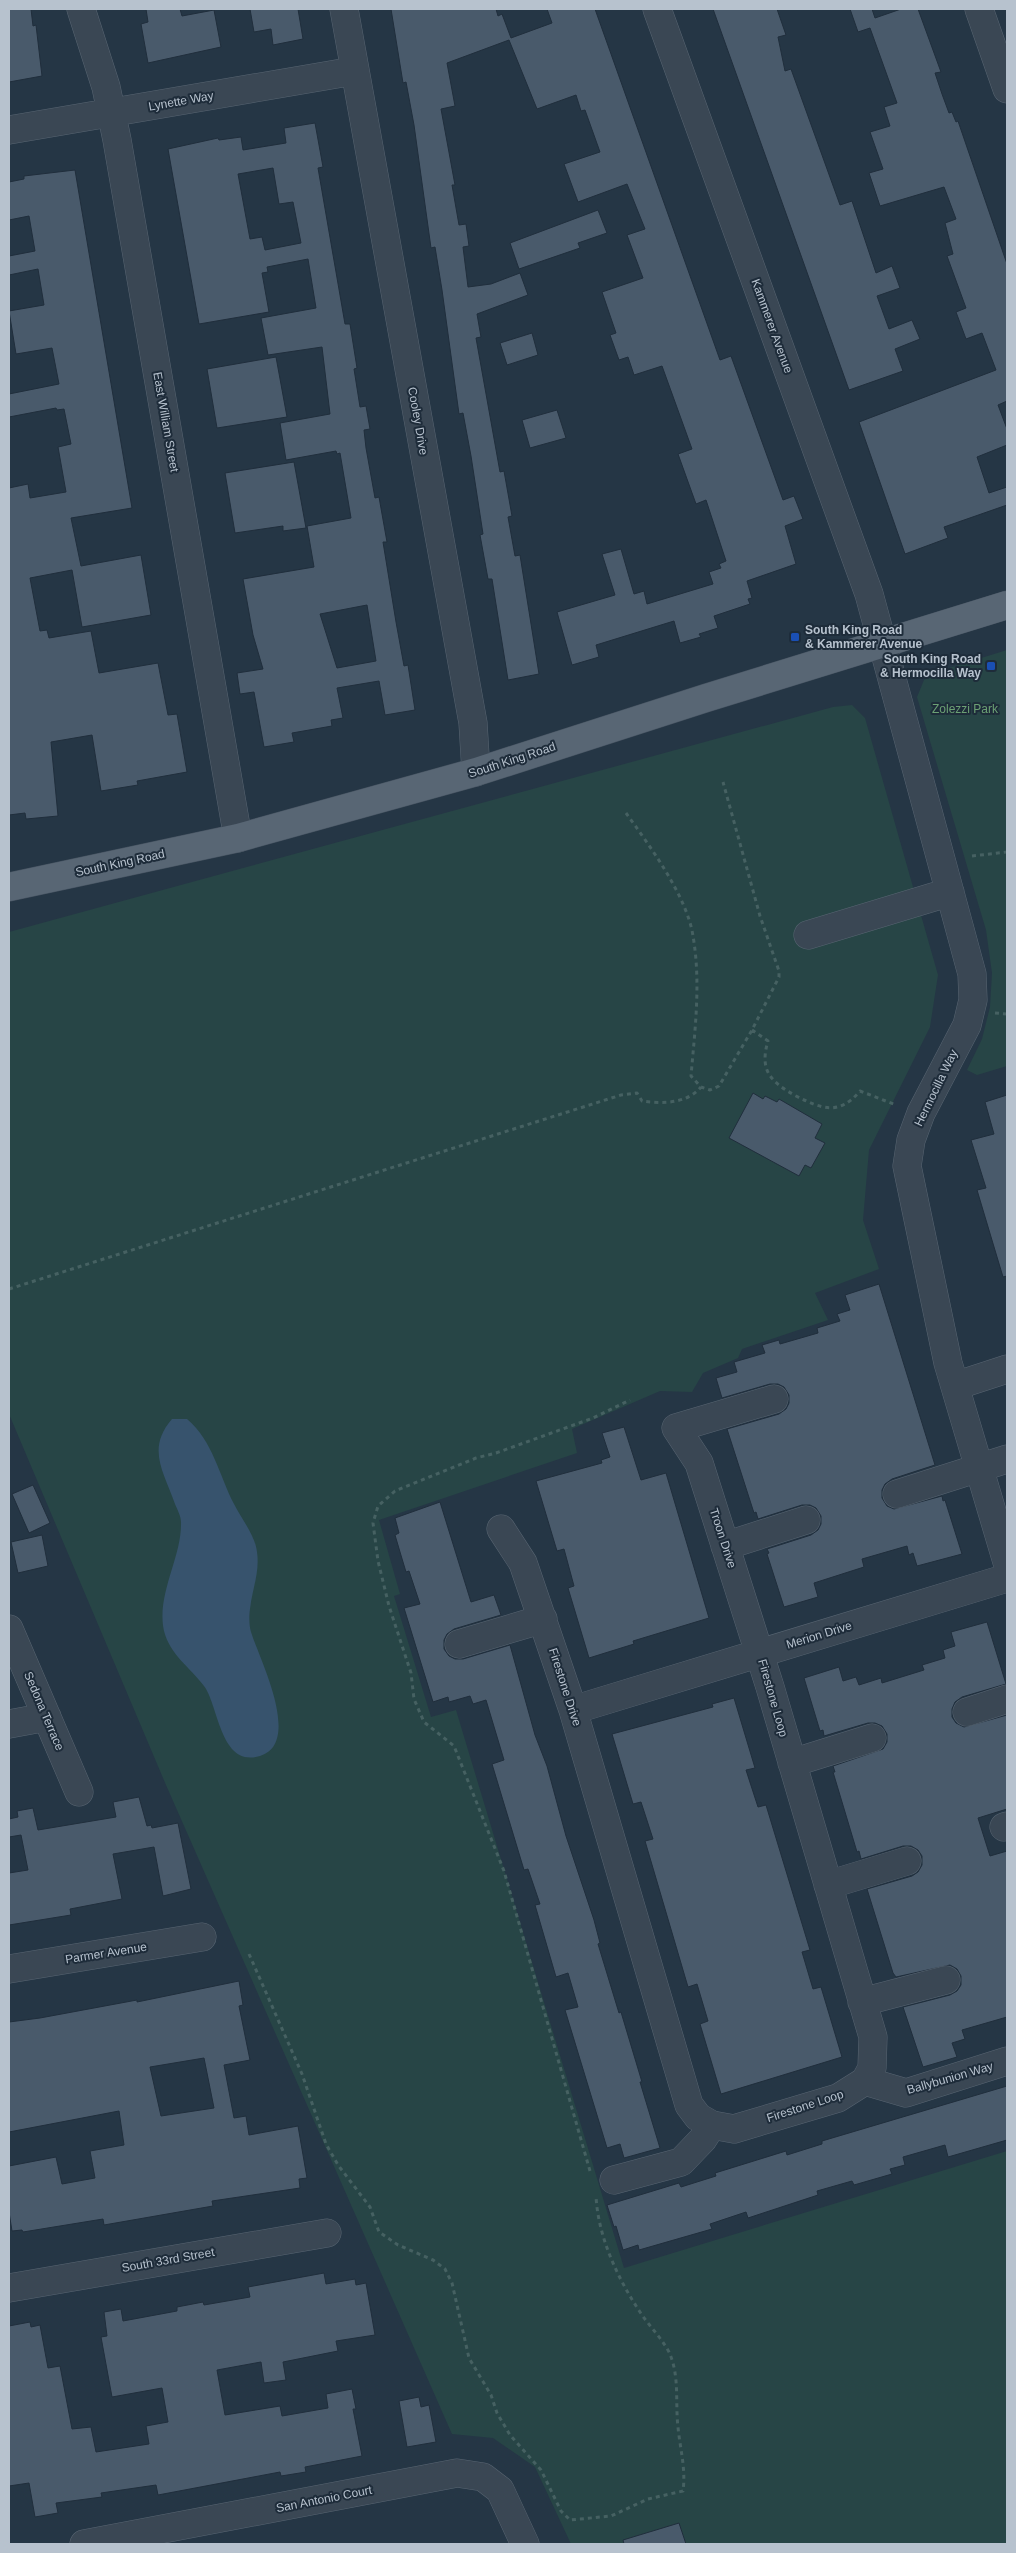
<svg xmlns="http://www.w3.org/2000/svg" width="1016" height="2553" font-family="Arial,sans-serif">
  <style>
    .green { fill: #274546 }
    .water { fill: #37536d }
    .building { fill: #495a6b; stroke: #202e3c; fill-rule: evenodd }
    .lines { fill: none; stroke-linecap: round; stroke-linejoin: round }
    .minor-casing { stroke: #586572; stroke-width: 29 }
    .major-casing { stroke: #465361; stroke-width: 29 }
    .path { stroke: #466162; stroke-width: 3; stroke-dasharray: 4 4; stroke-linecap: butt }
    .minor { stroke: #3a4754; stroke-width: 28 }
    .major { stroke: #586674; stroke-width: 28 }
    .transit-dot { fill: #1a4fb4; stroke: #1e2c3a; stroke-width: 2 }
    .labels { text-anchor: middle; stroke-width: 4; stroke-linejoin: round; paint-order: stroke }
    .street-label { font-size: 12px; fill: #b7c2ce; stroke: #1e2c3a }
    .poi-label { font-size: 12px; font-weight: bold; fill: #b7c2ce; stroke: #1e2c3a; text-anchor: start }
    .park-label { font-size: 12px; fill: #6ca074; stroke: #1e2c3a }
  </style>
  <rect width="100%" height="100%" fill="#253645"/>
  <path class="green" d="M1007 650V1066L977 1075 967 1070 982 1039 990 1007 992 973 986 930 917 697 924 680 936 672Z
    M852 705 865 718 938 975 930 1027 869 1150 863 1220 879 1269 815 1293 828 1320 742 1349 738 1358 703 1373 692 1392 660 1391 572 1429 577 1453 379 1520 400 1594 394 1596 431 1717 456 1710 624 2268 1007 2151V2544H571L535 2467 493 2438 452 2434 166 1785 9 1414V932L833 707Z"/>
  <path class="water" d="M172 1419H187C213 1441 219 1475 234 1504 242 1520 255 1535 257 1552 260 1572 252 1590 250 1609 249 1615 249 1626 251 1632 259 1658 303 1743 260 1756 220 1768 219 1706 204 1686 190 1667 170 1655 164 1631 156 1594 182 1558 181 1522 181 1516 177 1509 175 1504 164 1472 146 1449 172 1419Z"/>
  <path class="building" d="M9 9H31L33 26 36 25 42 76 9 82Z
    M146 9H180L182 16 214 10 221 47 148 63 141 24 148 22Z
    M250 9H298L303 39 273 45 271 29 254 32Z
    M391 9H496L498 16 502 14 511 38 552 23 547 9H595L720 360 731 356 783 500 794 496 803 519 785 526 796 564 747 581 752 598 748 599 750 604 714 616 718 628 699 634 701 637 680 643 674 621 596 645 599 657 572 665 557 612 615 595 602 554 621 549 634 594 644 591 647 604 713 584 709 572 721 568 719 564 726 561 706 500 696 504 678 454 692 449 662 366 634 375 628 357 619 360 610 335 616 333 602 292 643 278 627 235 645 229 627 184 578 202 564 164 600 152 585 110 581 111 576 95 537 109 509 40 447 63 455 106 441 109 455 185H452L459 225 466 224 469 246 463 247 468 287 491 284 520 273 528 295 477 314 481 337 476 338 500 472 504 471 512 516 508 517 515 556 520 555 539 674 508 680 492 579H488L480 535 483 534 471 456 463 413 459 414 442 290 435 247 431 248 414 125 406 82 403 83Z
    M713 9H777L786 35 778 37 785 71 791 69 840 205 852 201 876 273 892 266 900 288 877 296 889 329 912 320 920 339 895 349 903 371 849 390Z
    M850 9H872L875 18 901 9H918L941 72 935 73 942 94 949 113 952 112 956 122 958 121 1007 264V401L998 405 1007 429V445L977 457 989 493 1007 487V505L944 527 948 538 905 554 859 422 996 370 982 333 966 339 956 312 966 308 947 256 953 254 945 223 956 219 944 187 880 206 869 173 883 169 870 132 890 126 884 107 897 103 870 28 858 32Z
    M315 123 323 167 318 168 345 324H350L357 368 354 369 360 407 366 406 370 429 364 430 366 448 375 498 379 497 387 542H383L396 622 404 666 408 665 415 710 385 715 379 681 337 688 343 718 331 720 332 726 292 733 294 742 264 747 254 692 240 694 237 673 263 669 253 635 243 579 314 567 307 526 351 518 340 453 337 454 336 451 286 460 280 423 330 414 322 347 268 355 261 318 316 308 308 259 267 267 268 272 262 273 269 312 199 324 168 149 218 138 219 140 241 137 243 150 286 143 284 128ZM273 168 279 204 293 202 301 243 265 250 262 237 250 239 238 174ZM367 605 376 661 337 668 320 614Z
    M75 170 132 508 71 518 81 566 141 555 151 615 82 627 72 570 30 578 40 631 47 630 49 638 91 631 99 673 158 663 168 715 177 714 187 772 137 781 138 785 101 791 92 735 51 742 58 816 26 819 25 813 9 815V488L28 484 30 498 66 492 58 447 71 444 64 409 57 410 56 408 9 417V394L59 384 52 348 16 354 9 311 44 305 38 269 9 275V256L35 251 29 216 9 220V182L24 179V176Z
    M598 210 607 233 578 243 580 248 519 269 510 243Z
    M532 333 538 355 507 365 500 343Z
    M276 357 287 417 217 428 207 369Z
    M557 410 566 438 530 448 522 420Z
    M294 462 306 528 283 531V526L235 533 225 473Z
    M753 1093 763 1099 765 1096 777 1102 779 1099 822 1124 815 1138 825 1143 811 1168 805 1165 799 1176 729 1138Z
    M1007 1095V1276L1003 1277 977 1190 986 1188 971 1140 994 1134 985 1102Z
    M879 1284 935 1465 892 1479 885 1484 882 1490V1498L887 1506 894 1509 942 1496 943 1501 945 1500 962 1554 917 1566 913 1553 909 1555 907 1546 862 1559 864 1567 814 1583 818 1597 784 1607 767 1554 769 1553 767 1549 811 1535 818 1530 821 1524V1516L816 1508 810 1505H802L758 1519 756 1512 754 1513 727 1429 779 1414 786 1409 789 1403V1395L784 1387 778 1384H770L722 1398 716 1378 737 1372 734 1362 765 1353 762 1345 779 1340 780 1344 818 1333 817 1328 840 1321 837 1314 850 1310 845 1295Z
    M624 1427 641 1480 666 1473 709 1618 633 1641 634 1644 589 1658 568 1588 574 1586 564 1549 557 1551 536 1481 602 1463 601 1460 610 1457 602 1433Z
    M33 1485 50 1523 29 1533 12 1494Z
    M440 1502 471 1602 494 1595 501 1615 454 1629 447 1634 444 1640V1649L449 1656 455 1659H463L510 1645 535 1735 547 1766 566 1836 594 1920 600 1943 598 1944 619 2013 621 2012 642 2082H640L660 2148 624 2158 620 2144 607 2148 565 2010 578 2007 568 1973 556 1977 535 1905 540 1904 528 1869 524 1870 492 1764 504 1760 486 1700 473 1704 470 1696 449 1702 448 1697 433 1702 404 1608 420 1604 409 1571 406 1572 400 1552 395 1535 399 1533 395 1518Z
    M42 1535 48 1566 18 1573 11 1542Z
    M987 1622 1006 1684 962 1697 955 1702 952 1709V1717L956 1723 964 1727 1007 1715V1809L978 1818 990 1856 1007 1851V2017L962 2030 965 2039 952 2043 957 2057 923 2067 903 2007 950 1995 957 1991 961 1985V1976L957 1969 950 1965 896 1977 893 1973 867 1889 912 1876 918 1872 922 1865V1856L918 1850 911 1846H903L861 1859 859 1851 857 1852 833 1772H835L833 1766 883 1749 887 1742V1734L882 1726 875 1723H868L824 1736 823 1730 820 1731 804 1678 839 1667 843 1681 856 1677 859 1685 881 1678 882 1683 924 1670 922 1665 945 1658 943 1650 955 1646 951 1632Z
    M734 1698 755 1768 746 1770 758 1807 766 1805 810 1950 802 1952 813 1989 821 1987 842 2057 721 2094 700 2024 708 2021 697 1984 688 1987 645 1841 653 1839 641 1802 633 1804 612 1734 713 1707 712 1704Z
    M139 1797 147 1826 151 1825 152 1828 178 1823 191 1889 163 1896 154 1847 113 1854 122 1899 70 1909 71 1915 9 1925V1873L28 1870 21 1835 9 1837V1819L18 1817 17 1811 33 1808 38 1830 116 1817 113 1802Z
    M239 1981 243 2005 239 2006 250 2060 224 2065 234 2118 246 2116 249 2135 298 2126 307 2178 299 2179 300 2188 212 2201 213 2206 104 2225 103 2219 23 2232 22 2230 12 2231 9 2212V2166L56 2157 62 2184 95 2178 90 2151 124 2145 119 2111 9 2132V2022L40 2018 137 2000V2002ZM204 2058 214 2108 161 2116 150 2067Z
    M1007 2086V2140L948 2157 945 2145 903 2157 905 2165 890 2169 892 2174 854 2185 852 2181 817 2191 818 2195 748 2218 746 2212 710 2224 712 2229 639 2250 638 2245 623 2250 616 2226 614 2227 607 2205 679 2183 681 2187 716 2176 715 2173 786 2151 787 2155 822 2144V2141Z
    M324 2273 326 2284 355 2279 356 2285 366 2283 375 2335 336 2341 338 2351 283 2362 286 2380 264 2383 261 2362 217 2370 225 2415 280 2406 282 2416 328 2408 326 2394 352 2389 356 2409H353L362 2456 305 2467 306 2472 281 2476 280 2472 158 2495 156 2485 101 2493 102 2497 56 2503 58 2513 35 2517 29 2483 9 2486V2326L30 2322 31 2327 40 2325 48 2368 60 2366 72 2429 91 2427 96 2452 149 2444 146 2426 168 2422 162 2388 112 2397 101 2337 107 2336 104 2312 121 2309 123 2321 177 2311V2307L203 2302 204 2305 250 2297 248 2287Z
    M419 2397 421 2407 429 2405 436 2442 407 2447 399 2401Z
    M679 2523 686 2544H624L623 2540Z"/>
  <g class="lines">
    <defs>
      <path id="minor" d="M81 9 106 87 117 140 238 838
        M344 9 473 723 476 772
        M657 9 869 594 972 974 973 1000 967 1025 921 1113 911 1140 907 1166 948 1363 1007 1562
        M979 9 1007 89
        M9 130 354 71
        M808 935 950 892
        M955 1386 1007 1369
        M897 1494 1007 1459
        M501 1529 523 1563 573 1710 689 2105 698 2117 712 2125 734 2129 838 2098 865 2081 872 2068 873 2037 770 1687 699 1463 676 1428 774 1399
        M725 1546 806 1520
        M9 1629 79 1792
        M459 1644 543 1619
        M573 1710 1007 1578
        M967 1712 1007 1699
        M9 1724 47 1717
        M792 1763 872 1738
        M1004 1827 1007 1826
        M828 1885 907 1861
        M9 1969 202 1937
        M862 2002 946 1980
        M865 2081 906 2093 1007 2061
        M614 2180 681 2162 703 2139 712 2125
        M9 2288 327 2233
        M84 2544 457 2473 483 2477 500 2490 525 2544"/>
      <path id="major" d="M9 887 238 838 476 772 706 698 1007 605"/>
    </defs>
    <use href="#minor" class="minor-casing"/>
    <use href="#major" class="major-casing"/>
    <path class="path" d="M626 813C649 845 687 896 693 936 701 982 695 1029 691 1076L701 1087 710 1090 719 1086 752 1030 779 977V971L760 916 723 782
      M972 856 1007 852
      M995 1013 1007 1014
      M752 1030 768 1041C759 1071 771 1082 796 1096 822 1109 839 1116 860 1091L896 1105
      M9 1289 621 1095 637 1093 642 1101C661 1104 687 1104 701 1087
      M249 1954 302 2074 326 2144 338 2165 370 2207 379 2232 398 2245 433 2260 445 2269 452 2283 469 2358 491 2395 497 2413 510 2435 541 2470 561 2511 570 2520 611 2516 648 2499 683 2491C686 2468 680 2449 678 2427 675 2402 680 2376 669 2352 661 2337 649 2326 640 2312 618 2279 598 2237 596 2196
      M590 2171 504 1871 454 1746 424 1722 414 1699 411 1673 389 1606 378 1561 373 1523 378 1506 395 1491 476 1458 496 1453 593 1418 630 1400"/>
    <use href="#minor" class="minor"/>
    <use href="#major" class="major"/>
  </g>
  <g class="transit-dot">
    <rect x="790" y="632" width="10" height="10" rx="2.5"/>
    <rect x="986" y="661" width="10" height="10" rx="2.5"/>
  </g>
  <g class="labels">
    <g class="street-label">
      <text transform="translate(181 101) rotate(-10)" y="4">Lynette Way</text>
      <text transform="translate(772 326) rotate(70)" y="4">Kammerer Avenue</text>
      <text transform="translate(418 421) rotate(80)" y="4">Cooley Drive</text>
      <text transform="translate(166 422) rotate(80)" y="4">East William Street</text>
      <text transform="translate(512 760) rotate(-18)" y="4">South King Road</text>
      <text transform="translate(120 863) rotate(-12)" y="4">South King Road</text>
      <text transform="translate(936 1088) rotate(-64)" y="4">Hermocilla Way</text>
      <text transform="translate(723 1538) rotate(72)" y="4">Troon Drive</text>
      <text transform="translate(819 1635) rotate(-17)" y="4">Merion Drive</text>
      <text transform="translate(565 1687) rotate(72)" y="4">Firestone Drive</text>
      <text transform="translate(773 1698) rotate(74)" y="4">Firestone Loop</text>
      <text transform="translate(44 1711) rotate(67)" y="4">Sedona Terrace</text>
      <text transform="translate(106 1953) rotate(-9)" y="4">Parmer Avenue</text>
      <text transform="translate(950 2078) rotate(-16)" y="4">Ballybunion Way</text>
      <text transform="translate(805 2106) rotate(-18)" y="4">Firestone Loop</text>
      <text transform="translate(168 2260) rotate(-10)" y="4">South 33rd Street</text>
      <text transform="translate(324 2499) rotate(-11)" y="4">San Antonio Court</text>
    </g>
    <g class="poi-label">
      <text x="805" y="634">South King Road<tspan x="805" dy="14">&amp; Kammerer Avenue</tspan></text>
      <text x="981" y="663" text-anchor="end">South King Road<tspan x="981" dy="14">&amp; Hermocilla Way</tspan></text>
    </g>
    <g class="park-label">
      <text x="965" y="713">Zolezzi Park</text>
    </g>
  </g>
  <rect width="1016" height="2553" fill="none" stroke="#b7c2ce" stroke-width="20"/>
</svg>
